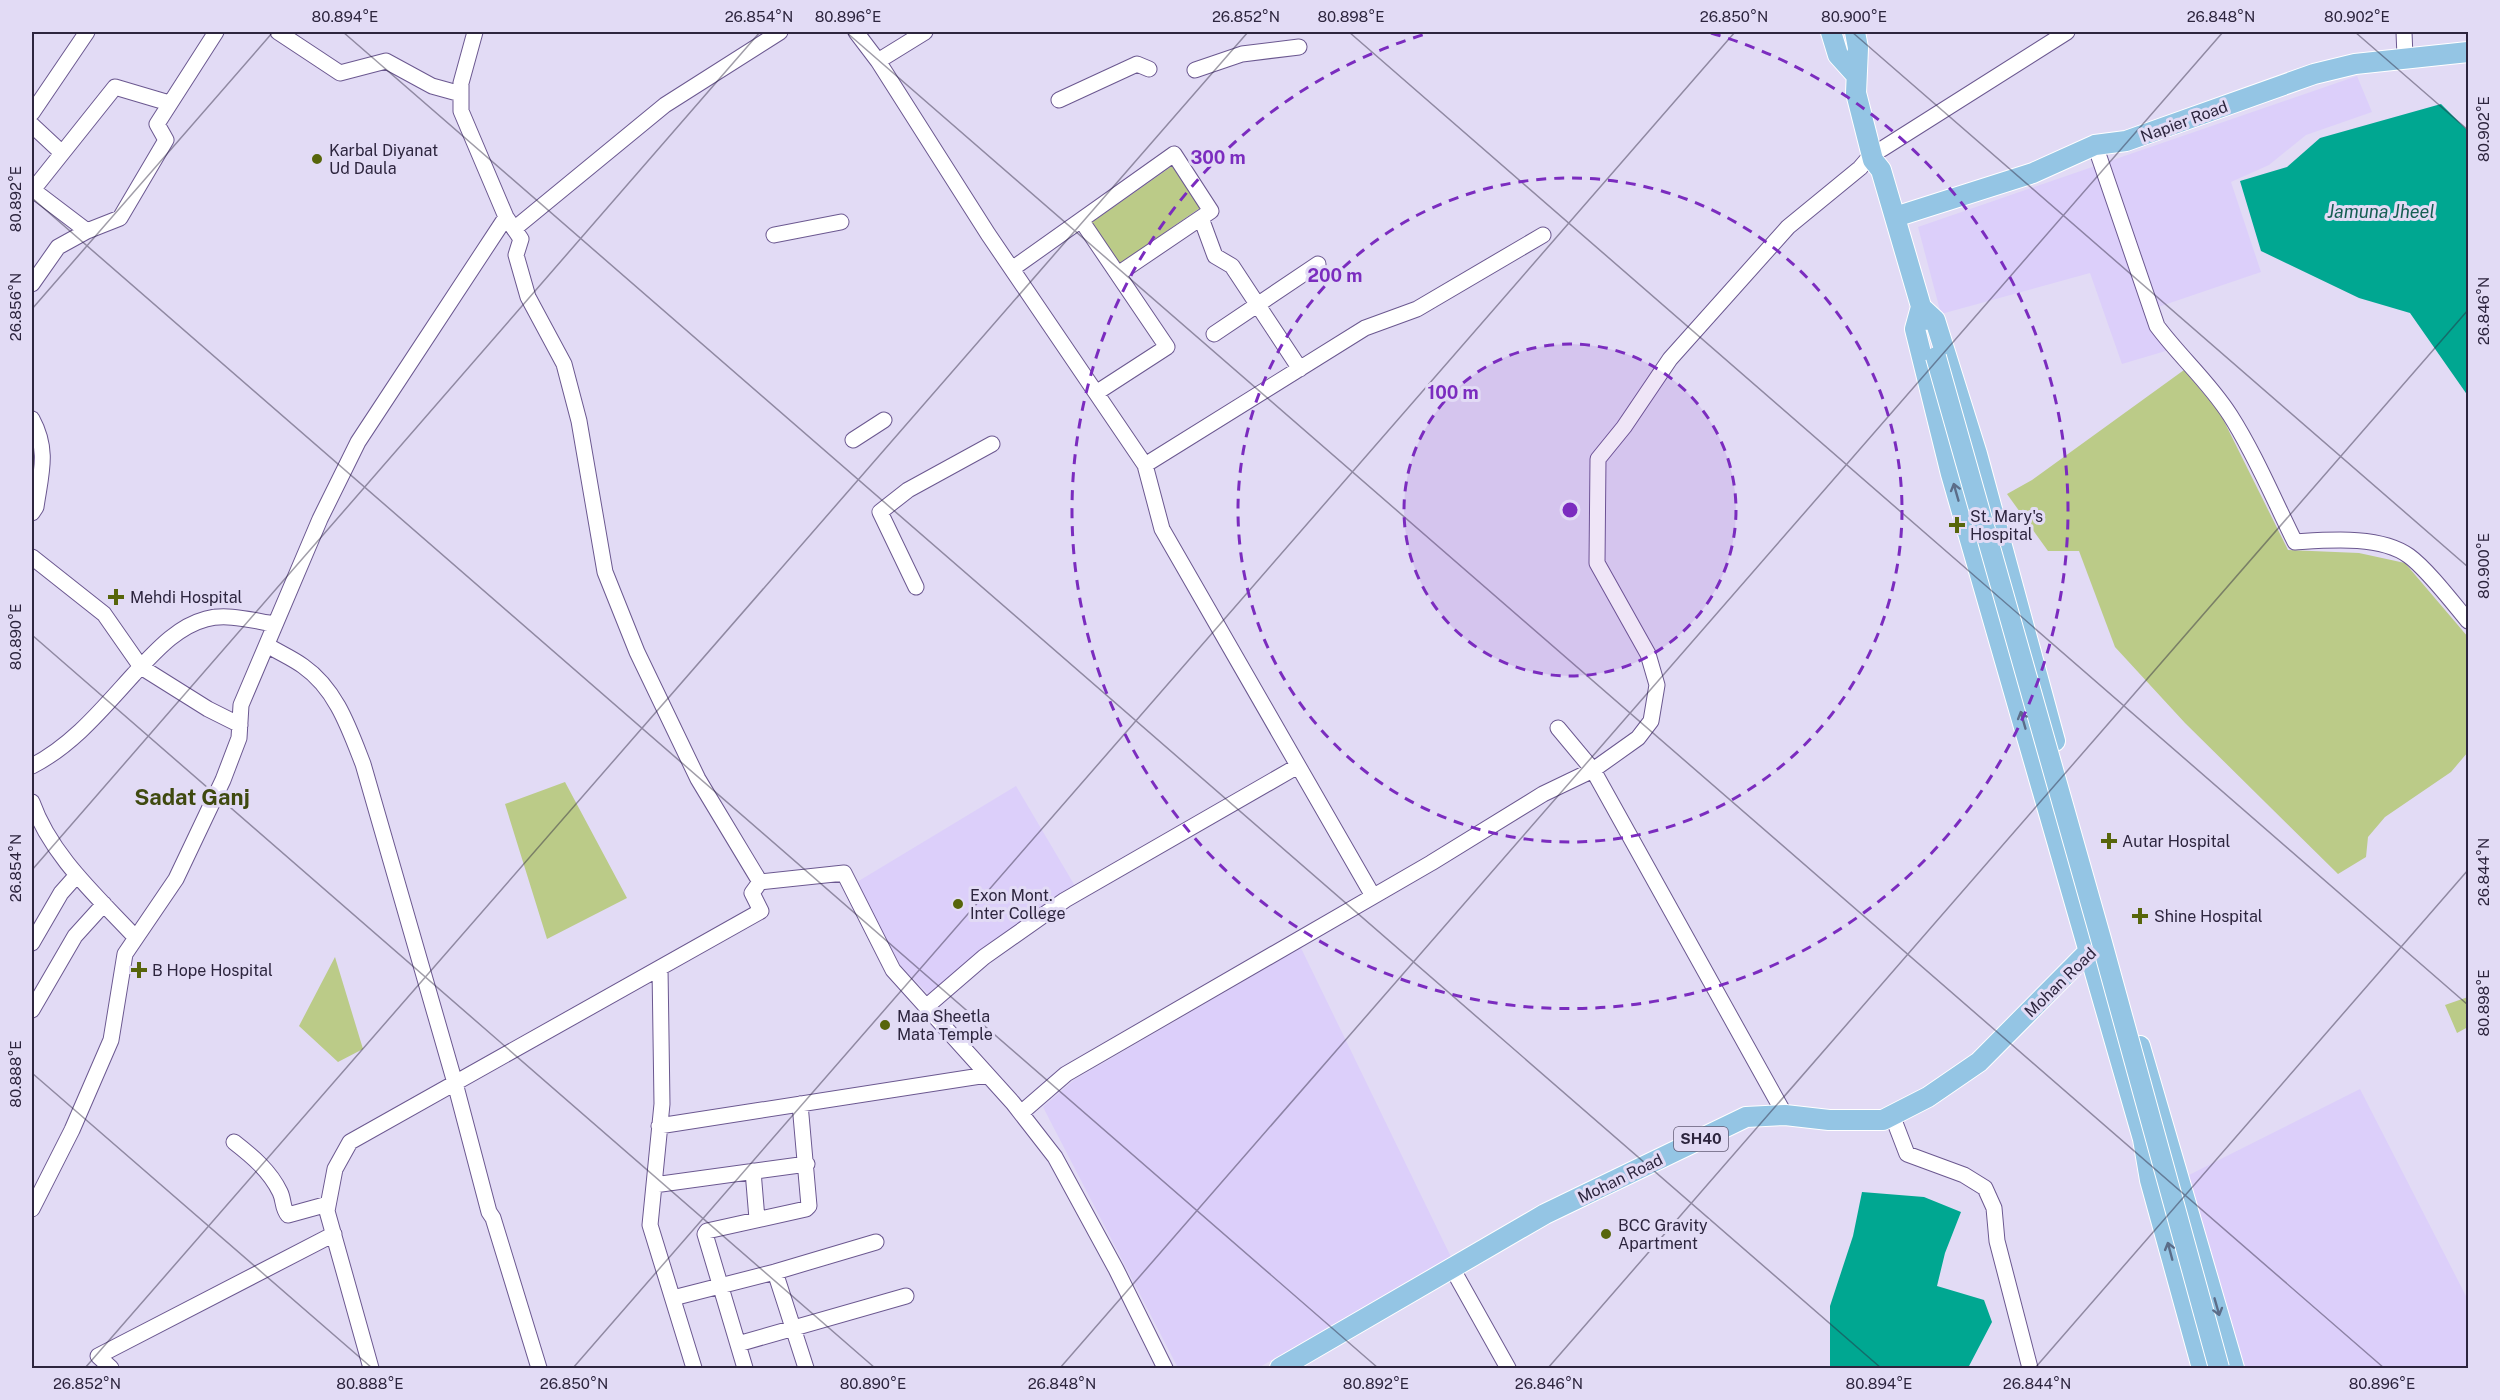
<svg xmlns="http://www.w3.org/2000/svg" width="2500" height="1400" font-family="'Public Sans',sans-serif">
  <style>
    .built { fill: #dccffa }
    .green { fill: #bbcb88 }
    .water { fill: #00a791 }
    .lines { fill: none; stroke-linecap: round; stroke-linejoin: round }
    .minor-casing { stroke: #6b5890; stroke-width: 17 }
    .major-casing { stroke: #fff; stroke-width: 22 }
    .minor { stroke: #fff; stroke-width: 15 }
    .major { stroke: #94c5e4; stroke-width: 20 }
    .major-bridge-casing { stroke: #fff; stroke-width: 22; stroke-linecap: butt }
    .major-bridge { stroke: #94c5e4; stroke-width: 20 }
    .oneway { stroke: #5b6d89 }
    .ticks { fill: none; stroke: #2d253e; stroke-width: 1.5; stroke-opacity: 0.45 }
    .ring { fill: none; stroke: #7b2cbf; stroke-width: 3; stroke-dasharray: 10 8 }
    .poi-dot { fill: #57650b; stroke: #e2dbf5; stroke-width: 2 }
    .labels { text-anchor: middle; stroke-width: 6; stroke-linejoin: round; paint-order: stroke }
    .shield { fill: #e2dbf5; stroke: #635c75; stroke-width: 1.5 }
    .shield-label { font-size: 15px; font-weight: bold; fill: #2d253e }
    .street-label { font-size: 16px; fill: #2d253e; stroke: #e2dbf5 }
    .poi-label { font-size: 16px; fill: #2d253e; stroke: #e2dbf5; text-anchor: start }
    .water-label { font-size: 18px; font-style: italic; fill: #155e52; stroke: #e2dbf5 }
    .district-label { font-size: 22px; font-weight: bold; fill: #3f490f; stroke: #e2dbf5 }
    .centre { fill: #7b2cbf; stroke: #e2dbf5; stroke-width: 3 }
    .ring-label { font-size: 18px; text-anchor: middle; font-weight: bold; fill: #7b2cbf; stroke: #e2dbf5; stroke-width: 6; stroke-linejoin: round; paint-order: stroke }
    .neatline { fill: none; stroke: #2d253e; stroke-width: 2 }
    .ticks-label { font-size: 15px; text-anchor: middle; fill: #2d253e }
  </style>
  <rect width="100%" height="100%" fill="#e2dbf5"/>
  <path class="built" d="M2357 76 2372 112 2306 135 2269 165 2231 182 2261 272 2158 307 2169 350 2122 364 2090 273 1941 314 1918 227Z
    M1016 786 1075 886 930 996 901 966 857 882Z
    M1301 948 1451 1257 1258 1368H1178L1043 1107 1074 1080Z
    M2360 1089 2468 1300V1368H2240L2183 1178Z"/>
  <path class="green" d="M1172 166 1200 208 1119 264 1091 223Z
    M2184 370 2220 413 2288 550 2359 553 2405 563 2468 637V752L2451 772 2385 817 2368 837 2366 857 2338 874 2185 723 2115 647 2079 551H2048L2007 494 2032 480Z
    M565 782 627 898 547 939 505 804Z
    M335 957 363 1049 338 1062 299 1026Z
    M2468 997V1027L2457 1033 2445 1005Z"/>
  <path class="water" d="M2441 104 2468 131V396L2410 313 2359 298 2261 251 2240 181 2287 167 2320 138Z
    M1862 1192 1924 1197 1961 1212 1945 1253 1937 1286 1984 1300 1992 1322 1968 1368H1830V1306L1853 1236Z"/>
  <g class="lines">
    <defs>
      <path id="minor" d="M278 32 340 73 386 61 432 86 461 94
        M475 32 461 83V111L506 217 521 239 516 255 528 297 564 364 579 421 605 572 637 652 698 779 760 882 844 873 893 970 1013 1103 1055 1157 1116 1269 1165 1368
        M856 32 878 61 925 32
        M2404 32 2405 57
        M878 61 988 234 1145 465 1162 529 1373 896
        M1195 70 1242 54 1299 47
        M1059 100 1137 64 1149 69
        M32 113 87 32
        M32 125 62 153
        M2095 145 2157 326C2180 357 2209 382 2230 415 2255 454 2274 500 2295 542 2328 540 2380 535 2409 556 2427 569 2453 603 2468 621
        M1882 149 2067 32
        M33 190 87 231
        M32 191 115 87 169 103
        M1201 218 1215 256 1232 266 1300 369
        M1081 220 1167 347 1096 393
        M514 229 665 105 780 32
        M774 235 841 222
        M1012 269 1174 154 1211 211 1118 274
        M32 284 58 247 87 231 120 218 166 140 157 124 216 32
        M1214 334 1318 264
        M32 419C49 450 41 473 36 507L32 513
        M853 440 884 420
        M1145 465 1365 328 1417 309 1543 235
        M32 557 104 614 141 667 208 709 240 725
        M916 587 880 512 908 490 992 444
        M267 645C278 652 292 658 303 666 336 689 349 728 363 764L455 1083 489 1212 493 1218 539 1368
        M1558 728 1593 770 1785 1115
        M32 766C73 745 103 708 134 674 155 652 176 627 206 619 227 613 254 621 275 624
        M32 802C51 856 98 897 136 938
        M32 943 61 893 77 875
        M660 968 662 1104 650 1225 694 1368
        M926 1007 984 957 1065 900 1298 766
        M32 1010 75 936 104 904
        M1021 1113 1066 1074 1431 863 1543 794 1593 770 1638 738 1651 721 1657 685 1648 654 1597 563 1598 459 1624 427 1670 359 1788 227 1860 168 1872 154
        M1892 1115 1907 1154 1964 1175 1985 1188 1994 1208 1997 1241 2030 1368
        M659 1126 987 1075
        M234 1142C252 1156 270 1171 280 1192 284 1200 282 1208 288 1215L328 1204
        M753 1171 757 1219
        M654 1185 807 1164
        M32 1209 72 1130 111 1040 125 954 176 879 223 780 239 738 241 705 320 519 358 442 506 217
        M1452 1268 1508 1368
        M775 1272 806 1368
        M673 1298 775 1272 876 1242
        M738 1344 906 1296
        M111 1368 98 1356 334 1234
        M371 1368 327 1211 335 1169 350 1142 761 911 752 893 760 882
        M745 1368 705 1234 707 1231 806 1209 809 1206 800 1104"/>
      <path id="major" d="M1831 32 1838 55 1856 75
        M1855 32 1858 48 1856 93 1873 160 1881 170 1925 320
        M1895 217 2033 173 2095 145 2126 141 2314 74 2355 64 2468 52
        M2055 741 1977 454 1935 320 1921 307 1915 329 1951 474 2143 1139 2150 1180 2202 1368
        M2140 1046 2234 1368
        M1280 1368 1545 1214 1746 1117 1785 1115 1829 1120H1883L1928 1097 1979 1062 2090 950 2099 945"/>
    </defs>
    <use href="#minor" class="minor-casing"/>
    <use href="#major" class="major-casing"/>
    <use href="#minor" class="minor"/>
    <use href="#major" class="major"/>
    <defs>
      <path id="major-bridge" d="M1936 357 2101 939 2219 1368"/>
    </defs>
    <use href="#major-bridge" class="major-bridge-casing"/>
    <use href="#major-bridge" class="major-bridge"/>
  </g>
  <defs><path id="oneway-shaft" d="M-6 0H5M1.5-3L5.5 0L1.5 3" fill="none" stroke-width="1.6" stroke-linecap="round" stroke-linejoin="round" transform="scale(1.5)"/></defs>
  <g class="oneway">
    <use href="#oneway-shaft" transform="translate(1956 492) rotate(-106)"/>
    <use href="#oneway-shaft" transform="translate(2023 720) rotate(-106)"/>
    <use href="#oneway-shaft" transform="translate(2170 1251) rotate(-105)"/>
    <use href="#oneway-shaft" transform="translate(2217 1307) rotate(74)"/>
  </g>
  <path class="ticks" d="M343 32 1881 1368M846 32 2384 1368M1349 32 2468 1005M1852 32 2468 567M2355 32 2468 130M32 198 1378 1368M32 309 273 32M32 635 875 1368M32 870 760 32M32 1073 372 1368M85 1368 1248 32M573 1368 1735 32M1060 1368 2223 32M1548 1368 2468 310M2035 1368 2468 870"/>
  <circle cx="1570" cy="510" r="166" fill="#7b2cbf" fill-opacity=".12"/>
  <g class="ring">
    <circle cx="1570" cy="510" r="166"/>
    <circle cx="1570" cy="510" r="332"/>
    <path d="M1711 33A498 498 0 1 1 1429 33"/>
  </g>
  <g class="poi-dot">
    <circle cx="317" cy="159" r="6"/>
    <path d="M1954 516h6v6h6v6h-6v6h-6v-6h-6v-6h6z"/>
    <path d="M113 588h6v6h6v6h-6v6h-6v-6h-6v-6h6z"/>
    <path d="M2106 832h6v6h6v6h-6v6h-6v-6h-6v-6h6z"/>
    <circle cx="958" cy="904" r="6"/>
    <path d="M2137 907h6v6h6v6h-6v6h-6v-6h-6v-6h6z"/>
    <path d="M136 961h6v6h6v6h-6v6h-6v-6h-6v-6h6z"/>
    <circle cx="885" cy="1025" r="6"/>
    <circle cx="1606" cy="1234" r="6"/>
  </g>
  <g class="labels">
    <rect class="shield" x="1674" y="1127" width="54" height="24" rx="4.5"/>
    <g class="shield-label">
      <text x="1701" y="1144">SH40</text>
    </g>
    <g class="street-label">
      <text transform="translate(2184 121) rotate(-20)" y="6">Napier Road</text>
      <text transform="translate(2060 982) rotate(-44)" y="6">Mohan Road</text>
      <text transform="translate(1620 1178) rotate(-26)" y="6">Mohan Road</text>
    </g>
    <g class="poi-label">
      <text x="329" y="156">Karbal Diyanat<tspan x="329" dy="18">Ud Daula</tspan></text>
      <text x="1970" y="522">St. Mary's<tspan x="1970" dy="18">Hospital</tspan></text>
      <text x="130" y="603">Mehdi Hospital</text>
      <text x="2122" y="847">Autar Hospital</text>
      <text x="970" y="901">Exon Mont.<tspan x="970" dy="18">Inter College</tspan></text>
      <text x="2154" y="922">Shine Hospital</text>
      <text x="152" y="976">B Hope Hospital</text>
      <text x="897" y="1022">Maa Sheetla<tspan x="897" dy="18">Mata Temple</tspan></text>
      <text x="1618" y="1231">BCC Gravity<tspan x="1618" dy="18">Apartment</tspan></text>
    </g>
    <g class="water-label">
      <text x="2381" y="218">Jamuna Jheel</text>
    </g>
    <g class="district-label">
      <text x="192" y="805">Sadat Ganj</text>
    </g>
  </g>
  <circle cx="1570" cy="510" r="9" class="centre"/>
  <g class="ring-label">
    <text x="1218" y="164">300 m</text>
    <text x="1335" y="282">200 m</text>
    <text x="1453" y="399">100 m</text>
  </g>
  <rect width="2500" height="1400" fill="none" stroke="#e2dbf5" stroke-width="66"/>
  <rect x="33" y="33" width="2434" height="1334" class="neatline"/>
  <g class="ticks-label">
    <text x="345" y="22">80.894°E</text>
    <text x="759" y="22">26.854°N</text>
    <text x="848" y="22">80.896°E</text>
    <text x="1246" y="22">26.852°N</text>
    <text x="1351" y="22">80.898°E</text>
    <text x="1734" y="22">26.850°N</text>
    <text x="1854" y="22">80.900°E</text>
    <text x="2221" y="22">26.848°N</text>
    <text x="2357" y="22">80.902°E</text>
    <text transform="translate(2484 129) rotate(-90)" y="5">80.902°E</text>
    <text transform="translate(16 199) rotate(-90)" y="5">80.892°E</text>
    <text transform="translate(16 307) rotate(-90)" y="5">26.856°N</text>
    <text transform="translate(2484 311) rotate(-90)" y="5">26.846°N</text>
    <text transform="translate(2484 566) rotate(-90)" y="5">80.900°E</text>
    <text transform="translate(16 637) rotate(-90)" y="5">80.890°E</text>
    <text transform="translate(16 868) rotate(-90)" y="5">26.854°N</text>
    <text transform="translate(2484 872) rotate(-90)" y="5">26.844°N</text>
    <text transform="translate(2484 1003) rotate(-90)" y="5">80.898°E</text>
    <text transform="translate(16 1074) rotate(-90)" y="5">80.888°E</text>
    <text x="87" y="1389">26.852°N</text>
    <text x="370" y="1389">80.888°E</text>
    <text x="574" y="1389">26.850°N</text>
    <text x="873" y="1389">80.890°E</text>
    <text x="1062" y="1389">26.848°N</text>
    <text x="1376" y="1389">80.892°E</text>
    <text x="1549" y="1389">26.846°N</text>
    <text x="1879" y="1389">80.894°E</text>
    <text x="2037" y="1389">26.844°N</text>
    <text x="2382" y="1389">80.896°E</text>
  </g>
</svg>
